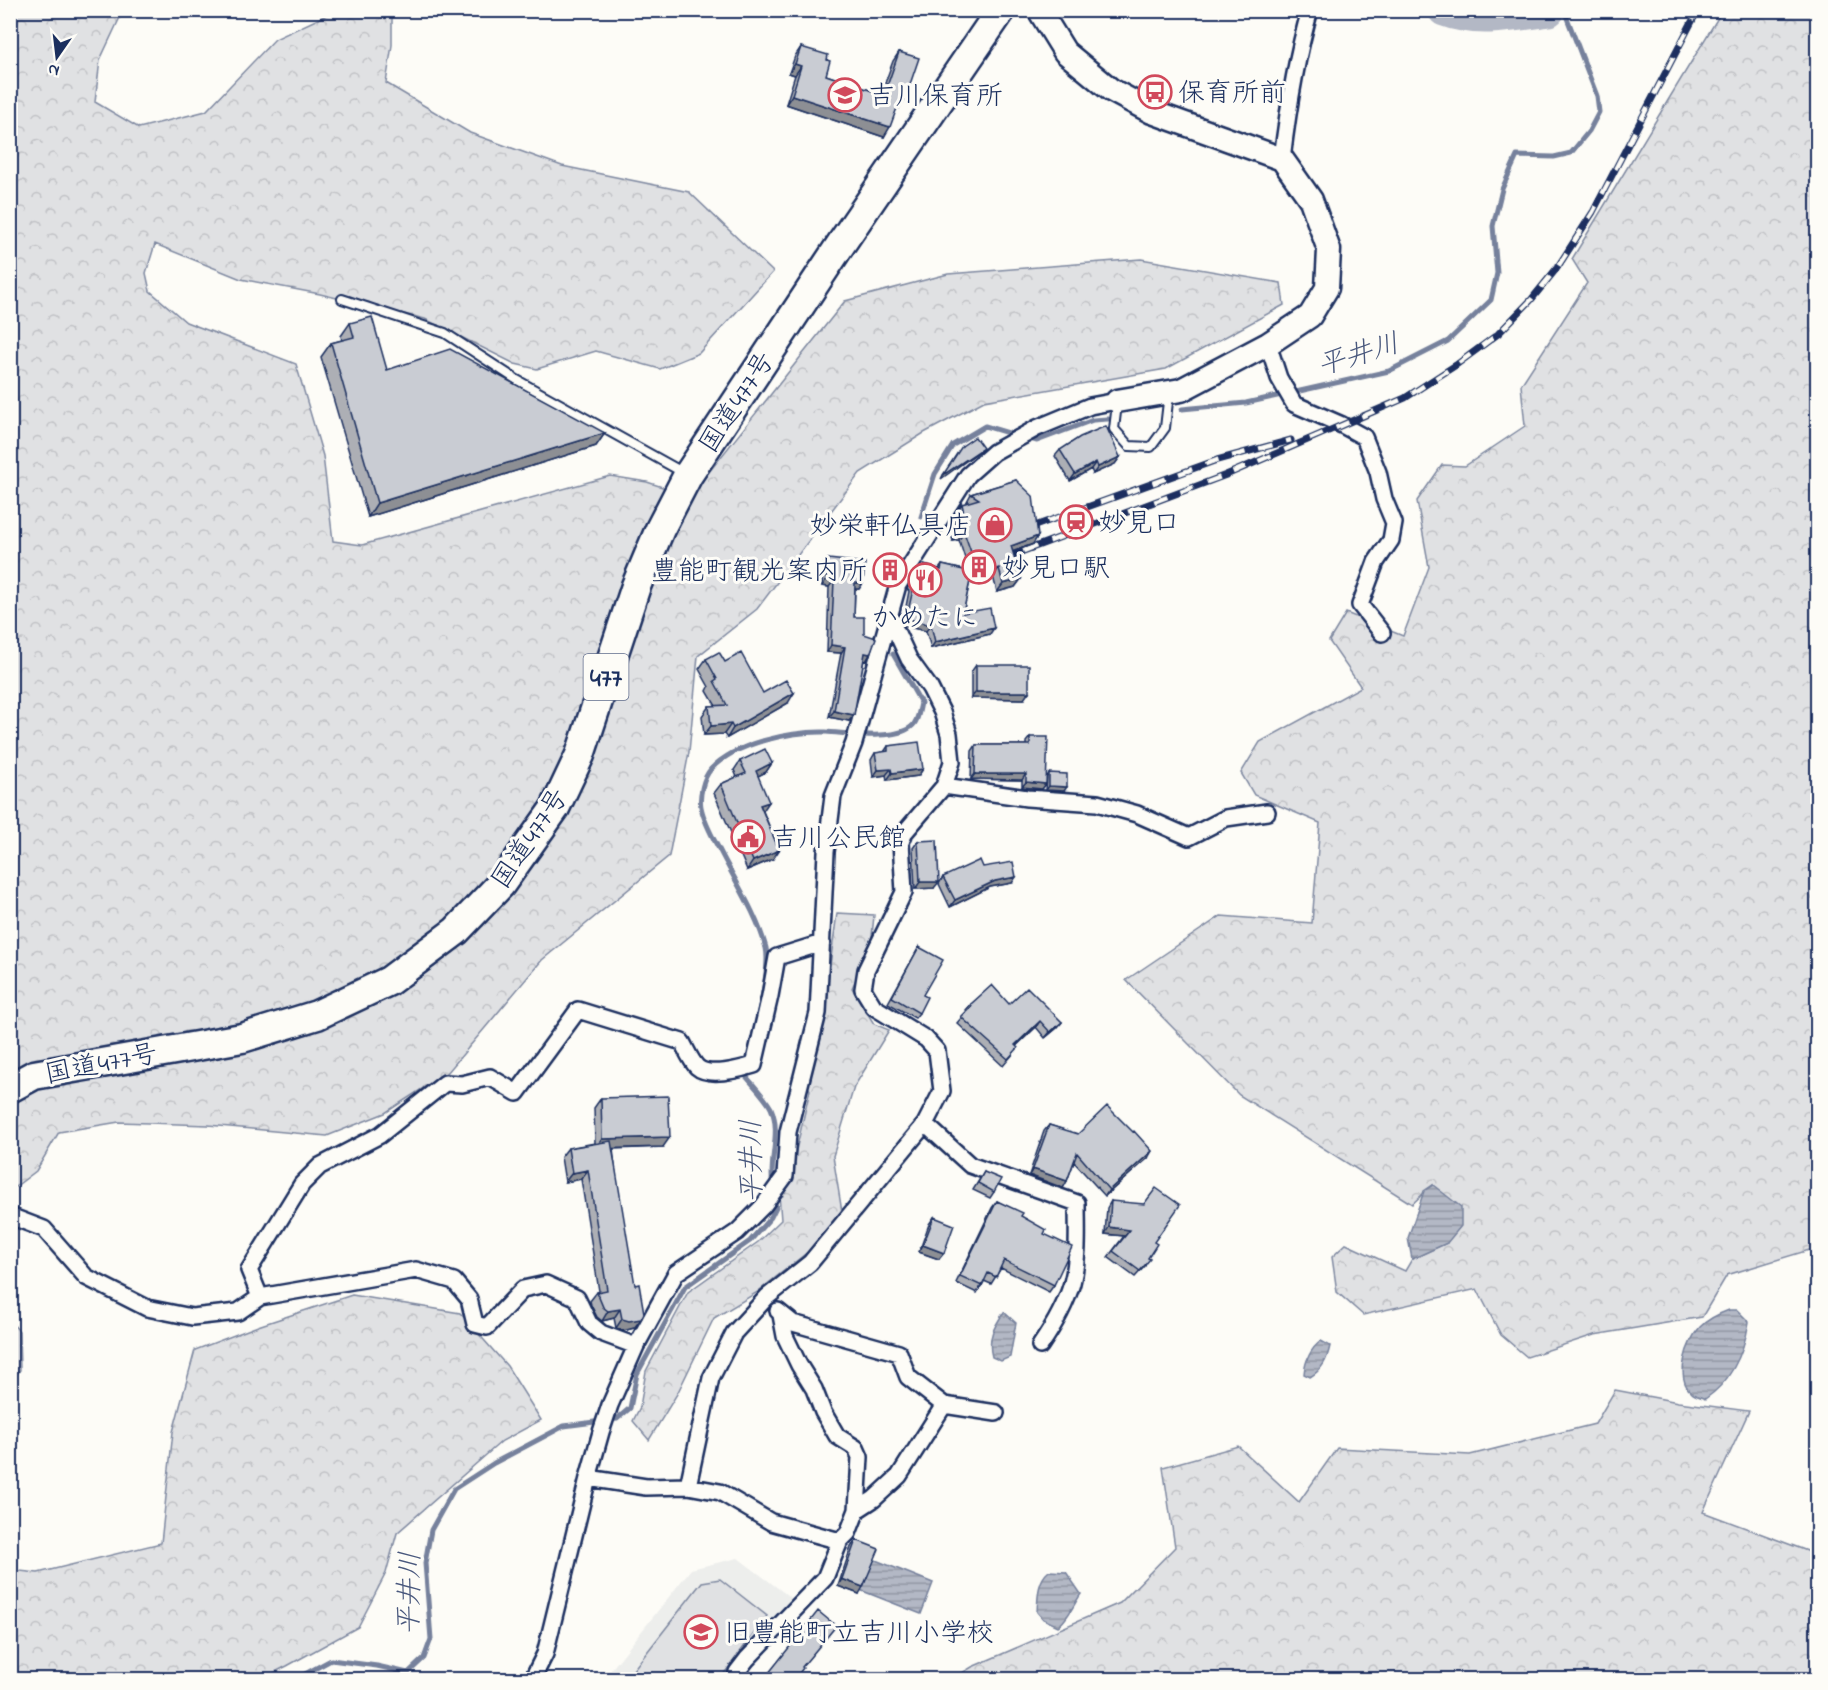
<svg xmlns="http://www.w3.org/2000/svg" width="1828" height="1690" font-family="'Indie Flower','Klee One',sans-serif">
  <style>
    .built { fill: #edeeec }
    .grass { fill: #e0e1e3; stroke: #7e88a0; stroke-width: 1.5 }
    .forest { fill: url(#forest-crowns); stroke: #7e88a0; stroke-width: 1.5 }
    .water { fill: url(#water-rules); stroke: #76819c; stroke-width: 1.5 }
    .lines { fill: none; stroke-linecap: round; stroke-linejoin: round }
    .stream { stroke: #76819c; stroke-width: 5 }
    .river { stroke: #b3b8c5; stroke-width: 33 }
    .lane-casing { stroke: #1b2f5e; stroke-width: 12 }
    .street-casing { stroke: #1b2f5e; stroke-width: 20 }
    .secondary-casing { stroke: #1b2f5e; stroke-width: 27 }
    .highway-casing { stroke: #1b2f5e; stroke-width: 33 }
    .lane { stroke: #fdfcf7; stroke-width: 8 }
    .street { stroke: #fdfcf7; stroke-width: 15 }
    .secondary { stroke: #fdfcf7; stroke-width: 22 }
    .highway { stroke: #fdfcf7; stroke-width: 28 }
    .rail-casing { stroke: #1b2f5e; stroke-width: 7 }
    .rail { stroke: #fdfcf7; stroke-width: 4.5; stroke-dasharray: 14; stroke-linecap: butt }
    .wall { fill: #adafb5; stroke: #1b2f5e; stroke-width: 1.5 }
    .shaded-wall { fill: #8d8f94; stroke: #1b2f5e; stroke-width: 1.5 }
    .building { fill: #c9ccd3; stroke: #1b2f5e; stroke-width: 1.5 }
    .labels { text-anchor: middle; stroke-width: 6; stroke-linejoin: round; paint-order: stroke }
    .shield { fill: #fdfcf7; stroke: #5f6c8c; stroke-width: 1.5 }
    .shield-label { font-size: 26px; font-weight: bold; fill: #1b2f5e }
    .poi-label { font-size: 27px; fill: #1b2f5e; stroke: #fdfcf7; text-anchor: start }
    .street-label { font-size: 27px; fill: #1b2f5e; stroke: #fdfcf7 }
    .water-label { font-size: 28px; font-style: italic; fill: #49587d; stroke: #fdfcf7 }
  </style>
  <defs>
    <pattern id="forest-crowns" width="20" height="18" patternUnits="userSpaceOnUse" patternTransform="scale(1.5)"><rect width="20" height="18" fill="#e0e1e3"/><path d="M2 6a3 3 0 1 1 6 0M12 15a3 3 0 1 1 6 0" fill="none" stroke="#c0c1c5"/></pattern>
    <pattern id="water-rules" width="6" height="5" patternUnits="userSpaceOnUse" patternTransform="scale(1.5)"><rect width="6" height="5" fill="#b3b8c5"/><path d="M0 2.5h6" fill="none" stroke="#9196a3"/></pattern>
  </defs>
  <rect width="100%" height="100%" fill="#fdfcf7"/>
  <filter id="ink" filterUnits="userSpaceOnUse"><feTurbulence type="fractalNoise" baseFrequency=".0167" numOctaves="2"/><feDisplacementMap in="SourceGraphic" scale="12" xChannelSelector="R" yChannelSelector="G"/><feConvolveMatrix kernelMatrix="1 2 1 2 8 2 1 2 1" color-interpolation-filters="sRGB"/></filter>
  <g filter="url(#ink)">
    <path class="built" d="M738 1558 791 1598 730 1666 728 1679 603 1680 691 1569Z"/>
    <path class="grass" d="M720 1579 767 1616 720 1679H626L702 1582Z"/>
    <path class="forest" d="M11 11H123L100 60 95 102 139 128 206 111 275 39 335 11H392V45L386 83 470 133 562 166 689 192 773 272 699 353 660 369 596 351 537 369 515 364 425 319 320 294 241 279 155 244 146 273 150 291 186 322 296 364 323 456 333 541 362 545 610 476 647 482 690 496 845 301 948 274 1141 259 1281 283 1284 305 1166 369 984 401 924 433 860 473 757 609 698 656 689 752 669 856 542 960 448 1072 385 1113 327 1136 208 1125 119 1122 59 1132 36 1171 11 1190Z
      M1722 11H1817V1258L1809 1250 1727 1275 1702 1317 1594 1335 1527 1357 1501 1335 1477 1289 1363 1315 1337 1292 1332 1257 1346 1244 1405 1271 1412 1259 1447 1243 1433 1185 1412 1204 1239 1095 1126 980 1221 916 1312 923 1320 823 1254 795 1241 773 1260 742 1361 687 1329 641 1346 613 1403 636 1429 567 1417 501 1442 465 1465 466 1525 426 1521 385 1587 283 1572 259Z
      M837 913 874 915 871 947 852 988 874 1024 889 1030 854 1087 833 1156 842 1212 814 1247 756 1293 714 1318 677 1394 649 1440 633 1421 640 1407 646 1371 688 1292 758 1242 781 1220 779 1194 789 1181 810 1090 807 1085 822 1026Z
      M352 1295 460 1313 507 1366 541 1420 502 1441 397 1533 386 1573 358 1627 287 1666 259 1680H11V1570L38 1573 161 1543 173 1432 195 1350 258 1326Z
      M10 1321 19 1331 20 1370 11 1382Z
      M1615 1390 1678 1402 1749 1411 1703 1512 1810 1552 1817 1557V1679H952L972 1667 1120 1603 1175 1547 1163 1467 1238 1446 1299 1502 1337 1448 1470 1455 1595 1424Z"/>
    <path class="water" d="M1433 1185 1461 1207V1226L1447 1243 1412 1259 1408 1238 1424 1191Z
      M1729 1310H1737L1749 1322C1744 1352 1732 1381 1705 1399 1702 1397 1695 1396 1692 1393 1674 1378 1687 1341 1700 1327 1708 1319 1718 1314 1729 1310Z
      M1004 1312 1016 1323 1010 1357 1001 1361 992 1357C987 1338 994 1327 1004 1312Z
      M1321 1341 1330 1346C1327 1360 1322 1370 1310 1377L1304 1374C1305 1361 1311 1348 1321 1341Z
      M873 1559 933 1583 921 1614 860 1590Z
      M1049 1571 1066 1572 1081 1594C1075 1602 1067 1621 1058 1626L1043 1619 1037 1612C1038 1598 1037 1581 1049 1571Z"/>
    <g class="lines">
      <path class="stream" d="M1182 409 1246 403 1389 371 1448 341 1491 300 1497 273 1493 226 1502 189 1517 156 1554 157 1571 153 1589 131 1599 112 1597 96 1564 10
        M1027 438 1037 441 1093 420 1108 419
        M921 517 935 474 953 445 985 426 1015 435
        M750 1051C755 1027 771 970 766 948 757 914 735 881 719 849 712 836 704 822 701 807 699 796 703 778 711 769 735 743 791 731 826 732 847 733 893 741 911 727 918 722 919 711 921 703L893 654
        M746 1069 745 1075C753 1085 765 1097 771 1108 782 1133 768 1161 773 1188
        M294 1680 331 1660 377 1666 408 1673 424 1658 431 1639 425 1563 431 1530 454 1489 494 1463 564 1426 617 1419 630 1408 637 1374 685 1287 750 1241 771 1217 776 1207 774 1197"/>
      <path class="river" d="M1444 10C1477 23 1515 15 1549 10"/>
      <defs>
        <path id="lane" d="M342 299 445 333 517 380 684 473
          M1117 404 1114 429 1129 446 1151 447 1165 428 1169 393"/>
        <path id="street" d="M1282 159C1288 109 1296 58 1310 10
          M1268 344 1279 378 1294 404 1342 425 1364 437 1378 472 1384 499 1394 523 1391 540 1376 562 1360 605 1382 633
          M944 786 1027 798 1097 803 1137 814 1189 837 1226 818 1267 812
          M925 1124 970 1165 1077 1203C1077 1229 1079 1257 1072 1283 1066 1304 1053 1327 1040 1346
          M10 1216 44 1229 86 1277 147 1308 192 1317 238 1312 260 1297 416 1270 454 1281 469 1299 475 1324 487 1327 523 1289 546 1284 577 1298 589 1323 601 1333 636 1346
          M260 1297 249 1270 302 1184 320 1166 380 1135 445 1083 462 1084 490 1077 517 1093 578 1010 682 1042C686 1049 691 1061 697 1067 709 1078 741 1069 754 1065L770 996 777 957 822 943
          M778 1311 793 1323 899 1353 908 1377 944 1405
          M588 1478 646 1487 688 1486 720 1492 771 1522 840 1541
          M688 1486 711 1378 734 1333 767 1297 810 1263 925 1124 942 1091 937 1051 926 1039 874 1007 863 989 866 970 904 892 901 842 905 832 944 786 952 762 949 734 942 712 930 688 909 659 890 618
          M857 1510 874 1499 899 1476 944 1405 996 1413
          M532 1680 545 1654 588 1478 601 1432 610 1405 636 1346 676 1273 737 1232 763 1206 785 1176 788 1132 818 1013 826 852 833 796 854 743 898 585 968 475 994 452 1037 428 1090 406 1117 401
          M736 1680 737 1672 747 1659 825 1578 840 1541 848 1533 857 1510 860 1457 856 1448 837 1436 823 1412 814 1389 799 1365 785 1336 781 1315"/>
        <path id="secondary" d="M1039 10 1065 52 1111 90 1152 112 1282 159 1311 200 1329 250 1327 288 1310 316 1268 344 1181 390 1117 401"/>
        <path id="highway" d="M10 1088 34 1075 242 1038 317 1015 389 981 456 931 501 884 555 808 580 755 636 586 660 529 688 475 841 244 1001 10"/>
      </defs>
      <use href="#lane" class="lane-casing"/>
      <use href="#street" class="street-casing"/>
      <use href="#secondary" class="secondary-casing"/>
      <use href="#highway" class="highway-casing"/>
      <use href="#lane" class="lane"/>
      <use href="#street" class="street"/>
      <use href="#secondary" class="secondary"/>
      <use href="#highway" class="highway"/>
      <defs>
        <path id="rail" d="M1021 531 1217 460 1291 440
          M997 561 1226 475 1405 398 1456 365 1498 334 1531 300 1557 268 1593 212 1698 10"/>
      </defs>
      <use href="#rail" class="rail-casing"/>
      <use href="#rail" class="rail"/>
    </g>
    <path class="wall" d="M801 47 827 60 826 75 881 94 893 61 899 52V108L897 107 884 137 786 104 795 75 789 73 795 56Z
      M350 323 387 370 605 433 596 446 368 517 321 357 331 343 342 340 341 336Z
      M1060 450 1120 457 1115 464 1093 474 1091 469 1070 481 1055 456Z
      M1016 480 1033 544 1013 552 1021 579 1015 587 997 592 993 576 973 583 971 576 963 613 990 634 931 648 926 631 904 626 903 622 909 591 907 589 920 569 921 570 924 565 939 569 942 565 969 571 959 540 953 541 948 525 953 517 957 516 956 512 962 504 966 503 971 494Z
      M890 556 901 563 890 580 879 573Z
      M828 559 863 583 859 589H855L854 617 864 634 870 654 866 661 864 660 849 721 829 717 841 653 827 652 829 587 822 586 823 565Z
      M706 659 725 662 763 693 788 703 727 738 724 734 704 735 702 716 709 706H716L707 691 709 687 699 669Z
      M976 665 1024 699 971 698V672Z
      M1030 737 1046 784 1042 789 1022 787V780L971 779 972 751 976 745H1026V742Z
      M888 746 923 769 918 776 887 780 886 775 873 777 871 760 875 753 884 752Z
      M740 761 772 763 766 772 758 776 763 811 779 850 773 859 747 870 714 793 721 784 737 777 734 770Z
      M1049 773 1064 791 1046 790 1047 777Z
      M918 841 934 888 915 889 913 848Z
      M983 867 1012 883 990 887 950 907 939 884 943 877Z
      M919 947 923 995 919 1013 915 1018 888 1003Z
      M971 1004H1009L1062 1022 1057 1028 1045 1038 1036 1027 1016 1046 1013 1054 1003 1066 957 1023 967 1011 966 1010Z
      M601 1098 663 1147 613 1149 634 1328 623 1331 616 1328 614 1318 602 1321 597 1317 591 1305 590 1301 597 1292 599 1291 581 1179 565 1182 561 1157 568 1148 595 1143 594 1108Z
      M1049 1125 1148 1158 1105 1196 1074 1162 1067 1181 1063 1188 1029 1175 1044 1131Z
      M984 1172 994 1192 990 1198 973 1190Z
      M997 1201 1021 1216 1044 1234 1054 1285 1049 1292 1001 1268 991 1284 984 1281 977 1293 956 1283 992 1208Z
      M1111 1201 1148 1258 1145 1266 1135 1277 1108 1257 1124 1236 1105 1234 1107 1208Z
      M934 1217 939 1259 919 1252 929 1224Z
      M856 1540 859 1594 838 1586 851 1547Z"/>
    <path class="shaded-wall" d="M795 64 801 66 795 75 789 73Z
      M792 95 890 127 884 137 786 104Z
      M901 97 905 99 899 108 894 106Z
      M605 433 596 446 368 517 377 503Z
      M983 448 980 451 941 479 943 475Z
      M1120 457 1115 464 1093 474 1098 467Z
      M1096 462 1091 469 1070 481 1075 474Z
      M964 532 959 540 953 541 959 533Z
      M1038 536 1033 544 1006 554 1011 546Z
      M999 568 993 576 973 583 979 575Z
      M1021 579 1015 587 997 592 1003 584Z
      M826 580 834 581 829 587 822 586Z
      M855 583H863L859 589H851Z
      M909 619 931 625 926 631 904 626Z
      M994 628 990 634 931 648 935 642Z
      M831 645 845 647 841 653 827 652Z
      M865 653 870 654 866 661 861 659Z
      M976 692H1029L1024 699 971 698Z
      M794 693 788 703 727 738 733 728Z
      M834 711 854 715 849 721 829 717Z
      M731 724 724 734 704 735 711 726Z
      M772 763 766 772 750 780 756 771Z
      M891 769 886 775 873 777 878 770Z
      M923 769 918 776 887 780 892 773Z
      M975 774H1026L1022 780 971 779Z
      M1026 782 1046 784 1042 789 1022 787Z
      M1049 786 1067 787 1064 791 1046 790Z
      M769 802 763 811 760 805Z
      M779 850 773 859 747 870 753 861Z
      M1016 877 1012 883 990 887 950 907 955 900 995 881Z
      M920 882H939L934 888 915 889Z
      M1040 1021 1036 1027 1010 1052 1015 1045Z
      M1062 1022 1057 1028 1045 1038 1050 1032Z
      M670 1137 663 1147 595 1149 602 1139Z
      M1152 1151 1148 1158 1105 1196 1109 1190Z
      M1033 1169 1067 1181 1063 1188 1029 1175Z
      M588 1170 581 1179 565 1182 572 1173Z
      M1109 1227 1130 1230 1125 1236 1105 1234Z
      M923 1245 944 1253 939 1259 919 1252Z
      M620 1309 614 1318 602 1321 608 1311Z
      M622 1319H641L634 1328 623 1331 616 1328Z
      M842 1579 863 1587 859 1594 838 1586Z"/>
    <path class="building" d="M801 47 828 55 827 60 830 61 826 75 884 95 899 52 919 58 905 99 901 97 890 127 792 95 801 66 795 64Z
      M372 317 387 370 450 349 605 433 377 503 331 343 354 337 350 323Z
      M1106 426 1120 457 1098 467 1096 462 1075 474 1060 450 1080 437Z
      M975 437 983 448 943 475 962 446Z
      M1016 480 1033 496 1038 536 1011 546 1021 579 1003 584 999 568 979 575 964 532 959 533 953 517 964 513 962 504 979 499 971 494Z
      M890 556 901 563 892 576 882 570Z
      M828 559 865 563 863 583H855L854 617H864V634L876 638 870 654 865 653 854 715 834 711 845 647 831 645 834 581 826 580Z
      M924 565 941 570 942 565 972 572 963 613 990 608 994 628 935 642 931 625 909 619 907 616 914 585 912 582 920 569 923 571Z
      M719 652 725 662 741 653 763 693 786 680 794 693 733 728 731 724 711 726 709 706 727 705 714 681 717 679 706 659Z
      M976 665H1029V692H976Z
      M1030 737H1048L1046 784 1026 782V774H975L976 745H1030Z
      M919 742 923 769 892 773 891 769 878 770 875 753 888 751V746Z
      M765 749 772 763 756 771 769 802 760 805 779 850 753 861 721 784 746 773 740 761Z
      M1049 773 1067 774V787L1049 786Z
      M937 840 939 882H920L918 841Z
      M980 860 983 867 1013 862 1016 877 995 881 955 900 943 877Z
      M919 947 943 960 923 995 927 997 919 1013 892 997Z
      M992 985 1009 1004 1027 987 1062 1022 1050 1032 1040 1021 1015 1045 1018 1048 1008 1059 961 1017 972 1006 971 1004Z
      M668 1096 670 1137 602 1139 601 1098Z
      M1107 1106 1133 1132 1134 1131 1152 1151 1109 1190 1077 1153 1067 1181 1033 1169 1049 1125 1078 1134Z
      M611 1141 635 1285 639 1284 644 1313 641 1319 629 1321 622 1319 620 1309 608 1311 603 1307 598 1295 597 1292 607 1290 588 1170 572 1173 568 1148Z
      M984 1172 1001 1179 994 1192 978 1183Z
      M1156 1188 1180 1205 1154 1242 1157 1244 1148 1258 1150 1259 1140 1271 1113 1251 1130 1230 1109 1227 1111 1201 1144 1204Z
      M997 1201 1023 1213 1021 1216 1046 1230 1044 1234 1072 1247 1054 1285 1004 1260 996 1277 988 1273 982 1286 960 1276Z
      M934 1217 954 1225 944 1253 923 1245Z
      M856 1540 879 1549 863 1587 842 1579Z
      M818 1611 836 1626 802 1667 803 1668 794 1680H761L766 1673 768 1674Z"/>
  </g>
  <defs>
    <symbol id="bus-ring" viewBox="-11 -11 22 22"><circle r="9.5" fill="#fdfcf7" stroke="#d1495b" stroke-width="1.5"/><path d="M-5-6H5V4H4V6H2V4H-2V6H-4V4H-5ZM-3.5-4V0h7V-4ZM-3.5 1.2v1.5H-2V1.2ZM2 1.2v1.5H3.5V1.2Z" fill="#d1495b"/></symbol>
    <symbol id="school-ring" viewBox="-11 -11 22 22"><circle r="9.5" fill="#fdfcf7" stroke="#d1495b" stroke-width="1.5"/><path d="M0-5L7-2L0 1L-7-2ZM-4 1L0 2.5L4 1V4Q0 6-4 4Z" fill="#d1495b"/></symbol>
    <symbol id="station-ring" viewBox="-11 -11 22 22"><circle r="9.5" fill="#fdfcf7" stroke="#d1495b" stroke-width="1.5"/><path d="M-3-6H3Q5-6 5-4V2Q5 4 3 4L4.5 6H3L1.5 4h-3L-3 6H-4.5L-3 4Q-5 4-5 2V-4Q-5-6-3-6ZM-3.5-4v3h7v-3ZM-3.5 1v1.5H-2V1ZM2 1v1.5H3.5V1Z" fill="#d1495b"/></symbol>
    <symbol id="shop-ring" viewBox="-11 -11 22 22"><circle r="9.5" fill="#fdfcf7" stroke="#d1495b" stroke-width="1.5"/><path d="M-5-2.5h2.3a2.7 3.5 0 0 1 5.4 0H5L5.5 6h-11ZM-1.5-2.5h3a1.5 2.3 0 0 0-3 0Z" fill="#d1495b"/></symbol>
    <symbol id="building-ring" viewBox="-11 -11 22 22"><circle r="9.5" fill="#fdfcf7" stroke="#d1495b" stroke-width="1.5"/><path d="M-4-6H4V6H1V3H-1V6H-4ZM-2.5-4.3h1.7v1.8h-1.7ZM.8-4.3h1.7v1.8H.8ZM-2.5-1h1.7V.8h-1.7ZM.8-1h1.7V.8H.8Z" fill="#d1495b"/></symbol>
    <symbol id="restaurant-ring" viewBox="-11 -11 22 22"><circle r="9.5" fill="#fdfcf7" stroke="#d1495b" stroke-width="1.5"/><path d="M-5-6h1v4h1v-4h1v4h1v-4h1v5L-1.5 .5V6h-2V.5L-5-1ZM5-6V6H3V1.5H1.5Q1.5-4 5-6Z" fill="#d1495b"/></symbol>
    <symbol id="civic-ring" viewBox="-11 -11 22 22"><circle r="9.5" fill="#fdfcf7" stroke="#d1495b" stroke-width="1.5"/><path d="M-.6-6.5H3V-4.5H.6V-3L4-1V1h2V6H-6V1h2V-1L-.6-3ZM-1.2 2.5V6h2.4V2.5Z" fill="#d1495b"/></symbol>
  </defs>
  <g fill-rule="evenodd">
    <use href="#bus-ring" x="1136" y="73" width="38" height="38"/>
    <use href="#school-ring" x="826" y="76" width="38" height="38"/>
    <use href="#station-ring" x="1057" y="503" width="38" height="38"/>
    <use href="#shop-ring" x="976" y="506" width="38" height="38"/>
    <use href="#building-ring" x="960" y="548" width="38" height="38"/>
    <use href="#building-ring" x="871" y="551" width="38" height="38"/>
    <use href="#restaurant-ring" x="906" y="561" width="38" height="38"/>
    <use href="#civic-ring" x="729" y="818" width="38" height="38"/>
    <use href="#school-ring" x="682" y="1613" width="38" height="38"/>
  </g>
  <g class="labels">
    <rect class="shield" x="583.5" y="654" width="45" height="46" rx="4.5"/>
    <g class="shield-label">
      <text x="606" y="686">477</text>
    </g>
    <g class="poi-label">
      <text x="1178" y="101">保育所前</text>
      <text x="868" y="104">吉川保育所</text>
      <text x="1099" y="531">妙見口</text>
      <text x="972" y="534" text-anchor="end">妙栄軒仏具店</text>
      <text x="1002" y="576">妙見口駅</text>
      <text x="867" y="579" text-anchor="end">豊能町観光案内所</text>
      <text x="925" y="626" text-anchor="middle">かめたに</text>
      <text x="771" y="846">吉川公民館</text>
      <text x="724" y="1641">旧豊能町立吉川小学校</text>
    </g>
    <g class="street-label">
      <text transform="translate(736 402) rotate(-57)" y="9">国道477号</text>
      <text transform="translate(529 838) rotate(-56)" y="9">国道477号</text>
      <text transform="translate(101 1063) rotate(-11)" y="9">国道477号</text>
    </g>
    <g class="water-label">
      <text transform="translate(1358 353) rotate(-17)" y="10">平井川</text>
      <text transform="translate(750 1161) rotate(-91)" y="10">平井川</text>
      <text transform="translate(408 1593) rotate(-89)" y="10">平井川</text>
    </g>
  </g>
  <rect width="1828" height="1690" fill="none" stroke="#fdfcf7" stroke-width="36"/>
  <rect x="18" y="18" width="1792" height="1654" fill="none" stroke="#1b2f5e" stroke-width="2" filter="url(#ink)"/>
  <g transform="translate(57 57) rotate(194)" stroke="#fdfcf7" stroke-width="4.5" paint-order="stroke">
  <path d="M0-4.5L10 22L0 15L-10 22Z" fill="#1b2f5e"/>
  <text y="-9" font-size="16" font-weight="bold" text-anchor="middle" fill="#1b2f5e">N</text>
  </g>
</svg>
